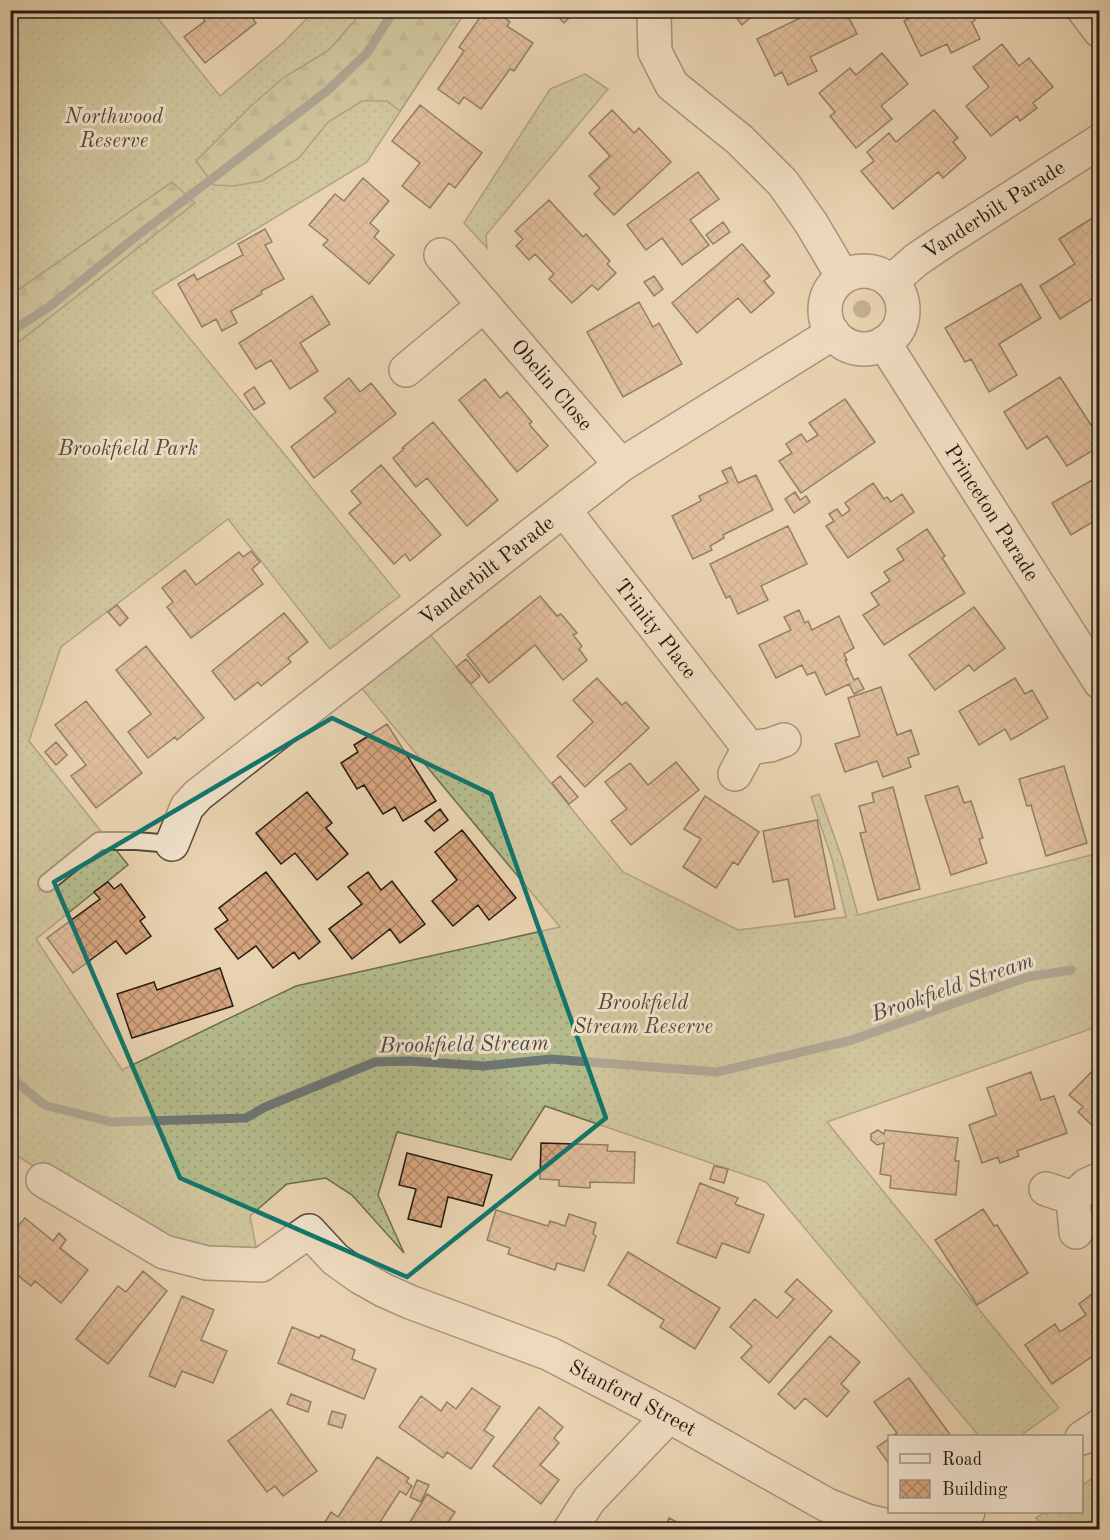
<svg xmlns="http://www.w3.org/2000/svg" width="1110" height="1540" font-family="'Old Standard TT',serif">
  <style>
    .grass { fill: url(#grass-dots); stroke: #6d6c4f; stroke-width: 1.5 }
    .forest { fill: url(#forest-firs); stroke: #6d6c4f; stroke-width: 1.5 }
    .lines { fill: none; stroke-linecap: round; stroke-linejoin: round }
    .stream { stroke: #6e7776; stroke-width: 9 }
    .building { fill: url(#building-cross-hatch); stroke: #251b12; stroke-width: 1.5 }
    .service-casing { stroke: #56493a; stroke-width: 20 }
    .minor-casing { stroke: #56493a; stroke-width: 36 }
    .service { stroke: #f1e2cc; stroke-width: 16 }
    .minor { stroke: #f1e2cc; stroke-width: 33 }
    .tree { fill: #95886d }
    .marked { fill: none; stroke: #0f766e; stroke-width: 4.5; stroke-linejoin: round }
    .labels { text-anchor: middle; stroke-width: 6; stroke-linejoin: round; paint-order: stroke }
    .park-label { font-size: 21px; font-style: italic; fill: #504b37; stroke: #f1e2cc }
    .street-label { font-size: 21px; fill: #251b12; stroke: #f1e2cc }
    .water-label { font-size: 22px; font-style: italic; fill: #494944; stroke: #f1e2cc }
  </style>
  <defs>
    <pattern id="grass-dots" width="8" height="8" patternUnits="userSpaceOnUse" patternTransform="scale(1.5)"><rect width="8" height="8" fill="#b5bc8c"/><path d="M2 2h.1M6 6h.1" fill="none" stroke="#9ca178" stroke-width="1.8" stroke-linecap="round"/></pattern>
    <pattern id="forest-firs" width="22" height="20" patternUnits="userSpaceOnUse" patternTransform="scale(1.5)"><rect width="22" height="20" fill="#b5bc8c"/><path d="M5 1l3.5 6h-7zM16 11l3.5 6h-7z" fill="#9ca178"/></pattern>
    <pattern id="building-cross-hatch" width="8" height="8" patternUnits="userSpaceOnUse" patternTransform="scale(1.5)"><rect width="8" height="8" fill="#d6a47e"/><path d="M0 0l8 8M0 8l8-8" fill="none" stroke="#ad8566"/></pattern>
  </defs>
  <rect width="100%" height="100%" fill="#e9d2b0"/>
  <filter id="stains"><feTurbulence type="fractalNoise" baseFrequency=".00333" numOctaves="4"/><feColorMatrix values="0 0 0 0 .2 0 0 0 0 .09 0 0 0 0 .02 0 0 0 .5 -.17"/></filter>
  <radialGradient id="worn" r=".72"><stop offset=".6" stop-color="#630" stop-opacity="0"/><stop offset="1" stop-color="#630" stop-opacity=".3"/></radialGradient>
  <path class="grass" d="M10 11H152L220 96 284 42 314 11H466L367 162 152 292 400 596 330 649 228 519 61 647 29 741 128 865 36 939 122 1070 296 986 560 927 360 686 429 633 623 872 738 930 846 917 832 859 811 797 819 794 842 858 858 915 1099 853V1026L827 1122 1059 1408 1020 1436H979L766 1182 545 1106 511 1160 397 1132 378 1195 404 1253 352 1195 326 1178 287 1184 250 1216 258 1257 237 1260 126 1224 11 1152Z
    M585 74 608 89 486 235 487 248 464 223 550 89Z
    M1099 1473V1529H1045L1036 1518 1045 1512H1082V1486Z"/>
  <path class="forest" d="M359 11H466L400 111 387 101H362L328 122 299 158 262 181 234 186 214 185 196 161 251 106 283 78 329 50 356 19Z
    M172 182 195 203 11 348V295Z"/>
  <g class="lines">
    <path class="stream" d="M10 332 49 307 133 239 327 91 367 53 394 10
      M10 1076 39 1101 47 1106 112 1122 246 1118 265 1107 375 1062 409 1061 484 1066 551 1059 717 1072 852 1040 1028 977 1071 970"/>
  </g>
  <path class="building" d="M197 10H247L256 23 205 63 184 37 205 21Z
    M490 10H494L510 22 507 26 533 43 514 71 510 69 481 109 464 97 459 104 438 89 464 51 459 47 481 16 485 19Z
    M552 10H577L564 23Z
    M730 10H759L742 25Z
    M816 10H845L857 34 810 57 817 71 788 85 782 72 775 76 757 39Z
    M925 10H978L972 13 975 20 972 22 980 39 951 53 947 44 921 56 904 21Z
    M1002 44 1019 66 1029 58 1053 87 1033 103 1037 108 1020 121 1017 116 991 136 966 106 989 87 973 67Z
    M882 53 908 84 881 106 892 119 856 148 830 116 835 112 819 93 850 68 856 75Z
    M420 105 482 153 455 188 449 183 430 208 402 186 420 163 392 141Z
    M612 110 634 133 639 128 671 162 614 215 594 194 600 188 589 176 610 156 589 133Z
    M934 110 958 138 953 142 966 158 943 178 938 172 893 209 861 171 874 161 867 152 889 133 896 142Z
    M698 172 719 199 690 220 709 245 682 265 662 238 646 250 627 225Z
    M363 178 389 201 370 223 379 231 374 237 394 255 369 284 323 245 328 240 309 225 335 194 344 201Z
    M549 200 583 237 586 234 610 261 607 264 616 273 598 290 592 285 572 303 549 279 554 274 535 254 529 260 516 246 523 239 515 231Z
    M1094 217 1100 226V294L1060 319 1040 286 1075 264 1059 239Z
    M723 222 730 232 713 244 706 235Z
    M265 229 272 242 265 245 284 279 261 291 262 294 231 311 237 323 222 331 216 319 202 327 178 284 194 274 197 280 243 255 238 244Z
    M742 244 770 276 764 281 774 293 751 313 738 298 697 333 672 303Z
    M654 276 663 289 654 296 644 282Z
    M1021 284 1041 318 999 344 1017 375 989 392 971 359 965 362 945 328Z
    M312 296 330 324 300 343 318 371 290 389 271 360 256 369 239 343Z
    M639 302 653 327 659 323 682 364 623 397 587 332Z
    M1060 377 1100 439V446L1067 466 1047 436 1027 449 1004 412Z
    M349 378 360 392 371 383 396 414 314 478 291 447 336 412 324 398Z
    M485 379 500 398 507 392 532 422 529 424 548 446 517 472 459 400Z
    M254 387 265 403 254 410 244 394Z
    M845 399 875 442 801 493 779 461 792 453 786 444 801 434 807 442 818 435 809 423Z
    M433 422 498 500 467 526 427 478 416 487 393 458 404 449 402 448Z
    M381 465 441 535 410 561 405 554 394 564 349 513 361 503 351 491Z
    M731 467 738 483 756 475 773 510 723 535 724 538 710 546 712 550 693 559 672 516 701 501 699 496 728 482 722 471Z
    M1099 476 1100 526 1096 520 1071 535 1052 503Z
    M873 483 884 499 887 497 891 502 902 494 914 512 848 558 826 526 834 521 829 514 837 509 842 516 850 510 845 503Z
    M795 492 800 500 806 496 810 502 794 513 785 499Z
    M788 526 807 564 761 586 768 600 738 614 730 596 726 598 710 564Z
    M927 529 945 556 942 558 965 593 884 645 863 615 879 605 871 593 890 581 884 572 904 560 897 549Z
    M251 551 260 562 252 569 263 584 191 638 167 607 173 602 162 588 185 570 196 585 239 552 243 557Z
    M540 596 557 616 561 614 577 633 573 635 582 646 579 649 587 660 563 680 535 645 489 683 467 655Z
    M117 605 128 618 120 626 108 612Z
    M974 607 1005 648 974 671 969 665 935 690 909 655Z
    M799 610 805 623 808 621 812 630 839 616 854 648 844 654 847 660H845L854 680 858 678 864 689 854 694 849 684 826 695 815 672 807 675 802 665 776 678 759 645 791 630 784 617Z
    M284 613 308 642 288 658 291 662 261 686 258 682 235 700 212 671Z
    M146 646 204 718 177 740 175 737 148 758 128 732 151 714 116 670Z
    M466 659 480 676 471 684 456 667Z
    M597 678 622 705 626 702 649 728 585 787 557 756 593 722 573 700Z
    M1015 678 1025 694 1032 690 1048 718 1011 740 1005 729 979 745 959 711Z
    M881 687 897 735 911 730 919 754 908 758 911 767 883 777 877 761 845 772 835 744 860 736 848 698Z
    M86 701 142 773 96 808 71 776 86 765 55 725Z
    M387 724 436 801 403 821 395 807 383 814 364 785 357 789 341 763 358 752 354 745Z
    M56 742 67 755 56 765 45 752Z
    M676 762 699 790 631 845 611 821 627 809 605 782 630 763 648 785Z
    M1064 766 1087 843 1046 856 1031 805 1027 806 1019 779Z
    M560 776 578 797 569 804 552 783Z
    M958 786 964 803 971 801 983 838 979 839 987 863 951 875 925 796Z
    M893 787 920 889 878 900 860 833 866 832 859 806 874 802 872 793Z
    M307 792 332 823 326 828 348 854 317 880 295 853 281 864 256 833Z
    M705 796 759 832 738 865 733 862 716 888 683 867 701 839 684 829Z
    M440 809 448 820 434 831 425 821Z
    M817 820 835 909 795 917 788 879 773 882 763 831Z
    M462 830 516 898 489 920 478 905 453 926 432 901 457 880 435 852Z
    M266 872 320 942 299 959 294 952 273 968 256 946 238 959 215 929 228 920 219 908Z
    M368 872 381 890 392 881 425 924 400 943 390 929 352 959 329 929 362 904 348 887Z
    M108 882 114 889 121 884 145 917 140 921 151 936 126 954 116 941 73 973 47 938 100 899 94 892Z
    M220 968 233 1006 132 1038 117 994 154 982 157 990Z
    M1100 1063V1124L1095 1128 1078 1112 1083 1107 1069 1095Z
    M1031 1072 1041 1100 1054 1096 1067 1133 1017 1151 1019 1156 1000 1163 998 1157 982 1163 969 1125 996 1115 987 1088Z
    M878 1130 884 1134 885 1130 958 1138 955 1161H959L956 1195 890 1188 891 1176 880 1174 884 1143 877 1145 871 1140V1134Z
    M541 1143 608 1145 607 1151 635 1152 634 1183 590 1182V1188L559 1186V1180L540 1179Z
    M407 1153 492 1175 483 1206 448 1197 441 1227 408 1219 416 1189 399 1185Z
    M714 1166 728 1169 724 1183 710 1179Z
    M700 1183 738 1198 735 1204 764 1215 749 1253 722 1243 716 1258 677 1243Z
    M983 1209 994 1226 997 1225 1028 1273 977 1305 935 1240Z
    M496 1210 548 1226 550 1221 565 1226 569 1214 596 1223 593 1234 596 1236 584 1271 557 1263 555 1270 508 1254 510 1248 487 1240Z
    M25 1218 53 1241 59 1233 66 1240 60 1248 88 1270 61 1303 35 1281 31 1286 10 1269V1235Z
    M628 1252 720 1308 695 1349 660 1327 664 1320 608 1285Z
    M143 1271 167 1291 108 1364 76 1339 118 1286 126 1292Z
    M797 1279 832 1311 769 1383 741 1358 752 1346 730 1327 755 1299 777 1318 794 1299 785 1292Z
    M1092 1294 1100 1305V1351L1052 1384 1025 1345 1055 1324 1060 1332 1086 1315 1079 1304Z
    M182 1296 214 1310 201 1340 227 1351 213 1383 182 1371 175 1387 149 1376Z
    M292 1327 319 1338 321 1335 355 1350 352 1359 376 1369 364 1399 278 1363Z
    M830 1336 860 1362 841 1384 849 1391 827 1417 805 1398 795 1409 778 1394Z
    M909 1378 951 1436H892L897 1433 874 1402Z
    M472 1388 500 1407 484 1430 494 1437 471 1469 447 1452 443 1458 399 1427 421 1396 441 1411 447 1402 456 1409Z
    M291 1394 311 1402 308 1412 287 1404Z
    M539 1407 563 1427 554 1438 559 1443 540 1465 559 1480 541 1504 493 1466Z
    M271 1409 317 1471 283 1496 275 1486 267 1492 228 1441Z
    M332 1411 346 1415 342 1428 328 1424Z
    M890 1438V1465L877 1447Z
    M377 1457 409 1478 406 1482 412 1486 406 1495 400 1491 375 1530H320L331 1512 338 1517Z
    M417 1480 429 1485 421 1502 410 1497Z
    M427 1494 455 1512 446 1526 452 1530H405Z
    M669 1518 692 1530H664Z"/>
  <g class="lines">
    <defs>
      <path id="service" d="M47 883 99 841H136L172 844"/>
      <g id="minor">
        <path d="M656 10 654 15 655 52 672 85 740 140 783 183 811 223 843 277"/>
        <path d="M1084 10 1100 31"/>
        <path id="s1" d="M441 255 621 465"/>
        <circle cx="864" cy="310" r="39"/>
        <path id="s2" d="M891 282 916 260 944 241 1100 141"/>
        <path id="s3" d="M884 343 1100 682"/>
        <path d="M406 370 484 305"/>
        <path id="s4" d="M564 510 749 748"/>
        <path d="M735 774 749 748 770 745 784 740"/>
        <path id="s5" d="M172 844 187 807 198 795 621 465 833 333"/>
        <path id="s6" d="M43 1180 164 1252 207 1263 261 1265 309 1231 335 1259 360 1277 383 1290 410 1302 550 1354 669 1416 827 1505 867 1521 889 1526 936 1524 968 1512"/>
        <path d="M1046 1189 1073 1198 1087 1185 1100 1179"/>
        <path d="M1073 1198 1076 1232"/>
        <path d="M1082 1438 1100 1426"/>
        <path d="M570 1530 589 1500 669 1416"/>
      </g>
    </defs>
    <use href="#service" class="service-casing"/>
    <use href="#minor" class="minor-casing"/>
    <use href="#service" class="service"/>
    <use href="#minor" class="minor"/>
  </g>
  <circle class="tree" cx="862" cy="309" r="9"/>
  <path d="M0 0H1110V1540H0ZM332 718 491 794 606 1118 407 1277 180 1178 54 882Z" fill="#e9d2b0" fill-opacity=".55" fill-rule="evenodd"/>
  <path class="marked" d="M332 718 491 794 606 1118 407 1277 180 1178 54 882Z"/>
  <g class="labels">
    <g class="park-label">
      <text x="114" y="123">Northwood<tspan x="114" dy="24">Reserve</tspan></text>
      <text x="128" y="455">Brookfield Park</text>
      <text x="643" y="1009">Brookfield<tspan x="643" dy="24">Stream Reserve</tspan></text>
    </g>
    <g class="street-label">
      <text dy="7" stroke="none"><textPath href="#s2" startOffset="126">Vanderbilt Parade</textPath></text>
      <text dy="7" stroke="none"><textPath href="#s1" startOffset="171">Obelin Close</textPath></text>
      <text dy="7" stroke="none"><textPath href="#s3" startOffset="201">Princeton Parade</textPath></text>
      <text dy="7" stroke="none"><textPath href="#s5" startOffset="422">Vanderbilt Parade</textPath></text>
      <text dy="7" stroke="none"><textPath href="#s4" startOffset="150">Trinity Place</textPath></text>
      <text dy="7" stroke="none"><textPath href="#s6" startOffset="666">Stanford Street</textPath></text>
    </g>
    <g class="water-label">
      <text transform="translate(952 986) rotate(-19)" y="8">Brookfield Stream</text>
      <text transform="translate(464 1043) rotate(-1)" y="8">Brookfield Stream</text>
    </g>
  </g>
  <rect width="1110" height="1540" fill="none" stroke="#e9d2b0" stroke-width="36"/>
  <rect x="12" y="12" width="1086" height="1516" fill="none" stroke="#251b12" stroke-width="3"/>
  <rect x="18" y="18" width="1074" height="1504" fill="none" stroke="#251b12" stroke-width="1.5"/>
  <rect x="888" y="1435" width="195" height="78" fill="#f1e2cc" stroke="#9f9282" stroke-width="1.5"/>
  <rect x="900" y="1454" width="30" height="9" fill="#f1e2cc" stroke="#9f9282" stroke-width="1.5"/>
  <text x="942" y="1465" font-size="18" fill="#251b12">Road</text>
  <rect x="900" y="1480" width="30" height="18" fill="url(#building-cross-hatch)" stroke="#9f9282" stroke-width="1.5"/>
  <text x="942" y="1495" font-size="18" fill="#251b12">Building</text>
  <rect width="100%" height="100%" filter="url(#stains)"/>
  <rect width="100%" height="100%" fill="url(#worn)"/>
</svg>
